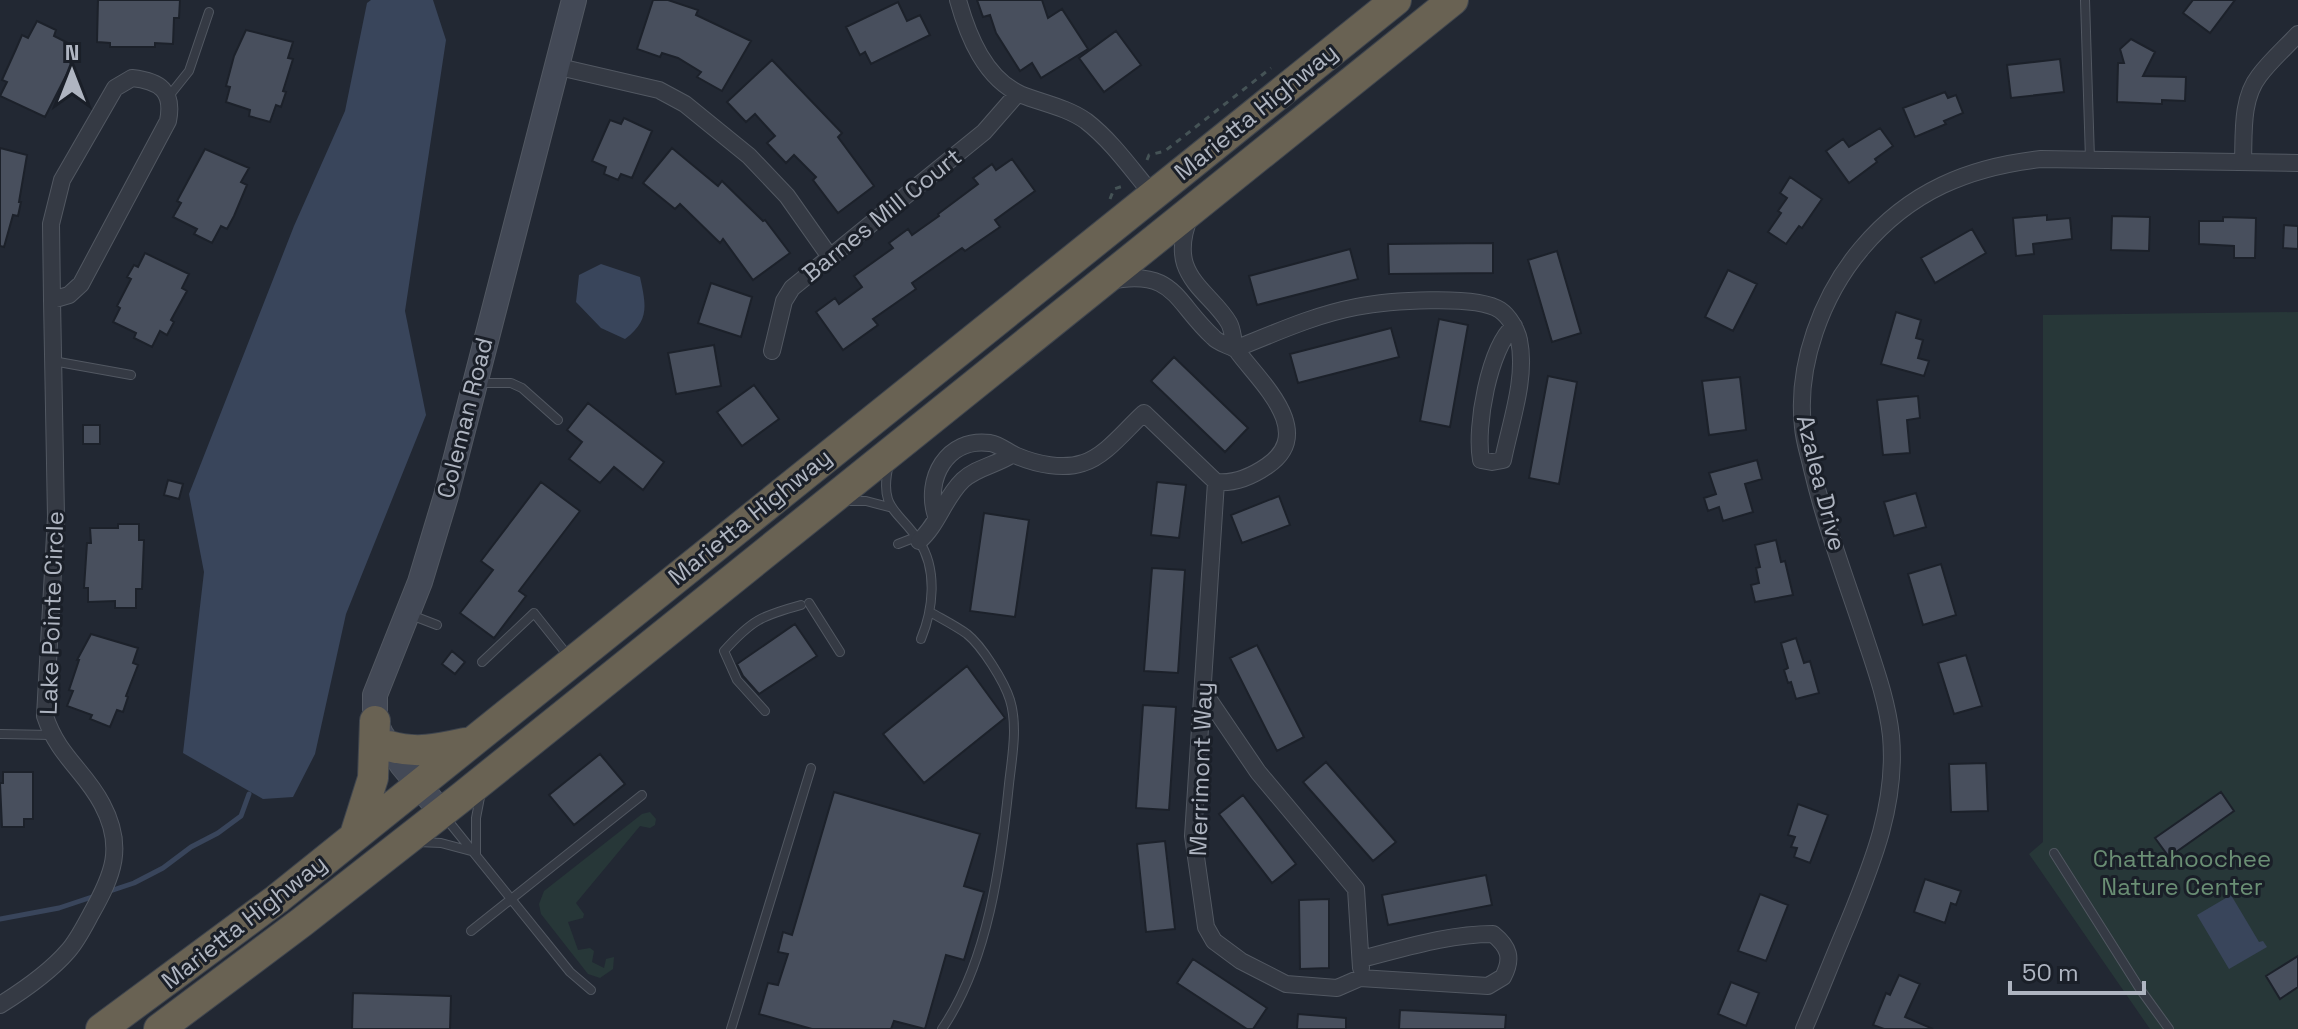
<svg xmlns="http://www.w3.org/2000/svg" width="2298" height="1029" font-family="'Space Grotesk',sans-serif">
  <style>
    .green { fill: #273738 }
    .water { fill: #39455b }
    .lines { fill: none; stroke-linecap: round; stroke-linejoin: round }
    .stream { stroke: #39455b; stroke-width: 5 }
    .building { fill: #484f5d; stroke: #1c212a; stroke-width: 2 }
    .lane-casing { stroke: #525862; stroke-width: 10 }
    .street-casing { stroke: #525862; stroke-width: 18 }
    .secondary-casing { stroke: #525862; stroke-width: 26 }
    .highway-casing { stroke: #3f454e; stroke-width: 32 }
    .path { stroke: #455356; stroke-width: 3; stroke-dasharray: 6 6; stroke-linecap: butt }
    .lane { stroke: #353a44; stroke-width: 8 }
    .street { stroke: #353a44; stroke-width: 16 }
    .secondary { stroke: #434956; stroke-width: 24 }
    .highway { stroke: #696253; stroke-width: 30 }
    .labels { text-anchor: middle; stroke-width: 6; stroke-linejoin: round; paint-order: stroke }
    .street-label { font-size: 24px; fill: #afb5c1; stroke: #1a1f28 }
    .park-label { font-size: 24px; fill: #6a8e74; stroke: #1a1f28 }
  </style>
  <rect width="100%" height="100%" fill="#222833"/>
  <path class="green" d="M2298 312V1029H2150L2029 854 2043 842V315Z
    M650 812 656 819 655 825 650 828 640 826 576 903 584 914 583 918 568 922 578 950 590 948 594 951 592 962 604 968 606 959 614 957 613 969 600 978 588 974 541 914 539 904 544 891 642 814Z"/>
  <path class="water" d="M371 0H433L446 40 405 311 426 415 346 614 315 754 293 797 263 799 183 753 204 572 189 494 294 226 345 111 367 3Z
    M601 264 640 277C646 305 650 320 625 339L601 328 576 302 579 275Z
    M2231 895 2259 942 2263 941 2267 947 2229 969 2197 915Z"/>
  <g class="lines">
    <path class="stream" d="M107 892 134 883 163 868 191 847 218 833 241 816 249 794
      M0 919 59 908 98 895"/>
  </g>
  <path class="building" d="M98 0H180L179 18H174L173 44 155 43V47H110V43L97 42Z
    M653 0H668L698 10 696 15 751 41 722 91 697 77 701 72 678 58 662 53 660 57 637 49Z
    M977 0H1042L1048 18 1062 9 1088 49 1041 78 1032 63 1020 71 996 33 990 15 983 17Z
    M2193 0H2235L2210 33 2183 13Z
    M898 2 907 21 920 15 930 35 871 64 865 52 860 55 846 27Z
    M37 21 56 30 54 36 76 47 69 62 72 64 45 117 0 96 7 82 2 80 16 49 22 35 28 38Z
    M246 30 293 42 288 58 293 59 283 91 286 92 281 107 276 105 270 122 249 116 250 110 226 102 230 87 226 86 234 56Z
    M1116 31 1141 65 1104 92 1079 58Z
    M2131 39 2155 52 2143 76 2186 77 2185 101 2162 100V104L2117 102 2118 63H2124L2120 49Z
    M2060 59 2064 92 2011 98 2007 65Z
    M772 60 842 133 838 137 874 186 838 213 813 180 816 177 794 155 786 163 767 143 775 136 755 114 746 122 727 102Z
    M1945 92 1948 98 1956 95 1963 113 1944 121 1946 124 1915 137 1903 108Z
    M624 118 652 131 632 178 621 174 618 180 604 174 606 167 592 161 610 120 621 124Z
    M1880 128 1893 146 1875 159 1877 162 1849 183 1826 151 1843 139 1849 147Z
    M0 148 27 155 19 202H21L18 216 13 215 4 247 0 246Z
    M672 148 718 186 722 181 763 221 765 220 790 253 753 280 723 239 720 243 680 204 675 209 643 183Z
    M205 149 249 168 241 182 247 185 234 216 227 229 221 226 212 243 194 234 197 229 173 217 181 203 177 201Z
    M1012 159 1035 191 995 220 1000 227 965 251 962 248 912 283 916 289 873 319 878 325 843 350 816 312 835 298 839 304 862 287 854 276 893 248 889 243 908 229 912 235 939 216 938 214 978 184 973 178 992 164 996 170Z
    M1790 177 1822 199 1802 228 1799 226 1786 244 1768 232 1781 213 1778 211 1787 198 1780 193Z
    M2047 215V220L2070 218 2072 239 2033 244 2034 254 2016 256 2013 218Z
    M2112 216 2150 217 2149 251 2111 250Z
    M2223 217 2256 218 2255 258H2234V246L2199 244V221H2223Z
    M2284 225 2298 226V249L2283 248Z
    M1972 229 1986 253 1935 283 1921 258Z
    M1493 243V273L1389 274 1388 244Z
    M1350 249 1358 279 1257 305 1249 276Z
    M1557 251 1581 333 1552 342 1528 260Z
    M145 253 189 274 182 288 187 291 171 320 174 322 167 335 160 331 152 347 134 338 136 333 113 322 120 308 117 306 131 279 127 277 134 265 138 267Z
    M1728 270 1757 284 1733 331 1705 317Z
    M711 283 752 297 741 337 698 323Z
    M1896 312 1921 320 1916 338 1923 340 1918 358 1929 361 1924 376 1881 364Z
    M1439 319 1468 325 1450 427 1420 421Z
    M1391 328 1399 357 1298 383 1290 354Z
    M714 345 721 386 676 394 668 353Z
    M1174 357 1248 428 1225 452 1151 381Z
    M1548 376 1577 382 1559 484 1529 478Z
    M1740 377 1746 430 1709 435 1702 381Z
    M754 385 779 419 742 446 717 412Z
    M1918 396 1920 418 1907 420 1910 453 1883 455 1877 400Z
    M588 403 664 462 643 490 614 467 600 483 569 459 582 442 567 430Z
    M83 425H100V444H83Z
    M1757 460 1762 479 1745 484 1753 512 1723 521 1719 507 1708 511 1704 498 1716 494 1709 473Z
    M168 480 183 484 179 499 164 495Z
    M541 482 580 511 519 591 526 596 494 638 460 613 493 570 481 561Z
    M1157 482 1186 485 1179 538 1151 535Z
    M1916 493 1926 527 1894 536 1884 502Z
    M1279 496 1290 525 1242 543 1231 515Z
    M984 513 1029 520 1015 617 970 611Z
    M118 524H139V540H144L142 589H136V608H115V601L88 602V588H84L87 543H91L90 528H118Z
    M1776 540 1781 562 1785 561 1793 595 1755 602 1751 585 1759 583 1756 568 1760 567 1755 545Z
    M1941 564 1956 615 1923 625 1908 574Z
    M1152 568 1185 570 1178 673 1144 671Z
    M795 624 817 656 759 694 743 676 737 664Z
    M91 634 138 648 133 663 138 665 126 696 128 697 123 712 117 710 110 727 90 719 92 715 67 706 73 691 69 690 79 660H77Z
    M1796 638 1804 663 1810 661 1819 693 1796 699 1791 682 1788 683 1784 670 1788 668 1781 643Z
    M1257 645 1304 737 1277 751 1230 658Z
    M452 651 465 662 455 674 442 664Z
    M1966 655 1982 706 1954 714 1938 663Z
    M967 666 1005 718 924 783 883 734Z
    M1143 705 1176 707 1169 810 1136 808Z
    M600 754 625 784 574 825 549 795Z
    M1326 762 1396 842 1373 861 1303 782Z
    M1986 763 1988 811 1951 812 1949 764Z
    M3 772H33V819H24V827H2L0 783H3Z
    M834 792 980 834 964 886 984 892 964 960 946 955 925 1029 894 1021 891 1029H812L759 1014 768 983 778 985 788 954 778 952 783 932 792 935Z
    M2221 792 2234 811 2169 857 2155 838Z
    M1243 795 1296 864 1272 883 1219 814Z
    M1798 804 1828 815 1810 863 1794 857 1797 848 1791 847 1795 837 1788 835Z
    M1165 841 1175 929 1146 932 1137 844Z
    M1486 875 1492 905 1388 925 1382 895Z
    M1925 879 1961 891 1956 905 1951 903 1945 923 1914 912Z
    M1760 894 1788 905 1766 961 1738 951Z
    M1329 899V968L1300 969 1299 900Z
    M2298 956V987L2280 999 2266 976Z
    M1193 959 1267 1008 1253 1029H1247L1177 983Z
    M1899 975 1920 984 1905 1017 1933 1029H1884L1873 1025 1886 993 1890 995Z
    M1731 982 1759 993 1746 1026 1718 1014Z
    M353 993 451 996 450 1029H352Z
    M1400 1010 1506 1015 1505 1029H1399Z
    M1298 1014 1346 1018V1029H1297Z"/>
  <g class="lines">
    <defs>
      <path id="lane" d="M2085 0 2090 159
        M169 96 189 71 209 12
        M53 361 131 375
        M480 383H511L522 388 558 420
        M889 464C878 510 899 510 919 541 938 570 933 610 921 639
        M847 501H866L889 507
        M898 544 916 537
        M809 603 840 652
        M930 612C942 619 956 626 967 634 982 646 1004 681 1010 700 1018 726 1012 757 1009 784 1001 864 988 962 942 1029
        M411 615 437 625
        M482 662 534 613 569 657
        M765 711 737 680 724 651C752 620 761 616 801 605
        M0 734 51 735
        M445 817 570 972 591 990
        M418 842 441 843 471 851
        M2054 853 2140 989 2169 1029
        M476 854V818L481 792
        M471 931 642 795
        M731 1029 811 768"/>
      <path id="street" d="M958 0C968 36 985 79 1022 95 1043 103 1068 108 1086 121 1112 141 1132 170 1153 195
        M555 66 659 90 685 104 749 156 787 196 830 257
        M132 78C160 81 174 91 168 121L81 284 69 295 52 300 51 224 62 180 115 88Z
        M2243 162C2244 134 2241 99 2259 76 2270 61 2285 48 2298 34
        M1109 281C1175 268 1174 301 1213 337 1218 343 1228 345 1235 349
        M1235 349C1275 333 1314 315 1356 307 1386 301 1476 294 1500 310 1509 316 1517 330 1519 340 1527 378 1510 424 1503 460L1492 462 1481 460C1475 427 1489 348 1514 326
        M772 351 784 301 792 288 984 132 1018 93
        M1216 482 1193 836 1206 927 1214 941 1241 961 1286 984 1337 988 1360 978 1488 986 1503 977C1513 958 1509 947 1493 934 1448 934 1405 948 1361 959
        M936 516C924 479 947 437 990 443 1001 445 1007 452 1017 456 1036 464 1063 470 1083 463 1106 456 1126 429 1144 413L1216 482C1235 484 1251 477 1267 466 1317 432 1260 382 1238 352 1232 344 1234 332 1229 323 1217 302 1193 288 1185 264 1180 248 1184 231 1190 216
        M919 541C938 525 944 498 963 480 977 467 997 465 1013 454
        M1203 691 1258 772 1356 889 1361 968
        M0 1005C24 990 49 973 68 951 77 941 84 927 91 914 113 875 125 847 102 804 85 771 58 756 45 716L56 517 52 300
        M1804 1029C1819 994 1833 958 1848 923 1873 862 1897 803 1891 736 1887 699 1874 665 1863 631 1845 577 1825 524 1812 469 1809 455 1804 441 1803 427 1796 365 1822 295 1862 248 1910 191 1969 167 2041 159L2298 163"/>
      <path id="secondary" d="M442 813 402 765 381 734 375 721V695L420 582 446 496 574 0"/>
      <path id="highway" d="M389 746C416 754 438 749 465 743
        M355 835 373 778 375 721
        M101 1029 277 899 1396 0
        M159 1029 302 922 463 796 1453 0"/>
    </defs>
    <use href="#lane" class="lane-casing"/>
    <use href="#street" class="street-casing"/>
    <use href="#secondary" class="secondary-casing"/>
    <use href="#highway" class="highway-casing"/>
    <path class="path" d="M1147 160 1149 155 1165 151 1271 68
      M1110 199 1114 189 1123 186"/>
    <use href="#lane" class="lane"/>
    <use href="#street" class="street"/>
    <use href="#secondary" class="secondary"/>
    <use href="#highway" class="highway"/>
  </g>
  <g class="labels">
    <g class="street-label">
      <text transform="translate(1256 112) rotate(-39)" y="8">Marietta Highway</text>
      <text transform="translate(882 215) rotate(-39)" y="8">Barnes Mill Court</text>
      <text transform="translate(465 418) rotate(-76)" y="8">Coleman Road</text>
      <text transform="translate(1821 483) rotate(76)" y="8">Azalea Drive</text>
      <text transform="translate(750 517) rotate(-39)" y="8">Marietta Highway</text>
      <text transform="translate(52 613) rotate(-88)" y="8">Lake Pointe Circle</text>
      <text transform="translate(1201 769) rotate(-88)" y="8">Merrimont Way</text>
      <text transform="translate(244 922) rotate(-38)" y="8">Marietta Highway</text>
    </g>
    <g class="park-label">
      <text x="2182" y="867">Chattahoochee<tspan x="2182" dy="28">Nature Center</tspan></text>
    </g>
  </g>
  <g transform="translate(72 72)" stroke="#1a1f28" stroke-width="6" paint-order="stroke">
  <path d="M0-6L14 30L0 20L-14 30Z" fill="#afb5c1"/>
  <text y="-12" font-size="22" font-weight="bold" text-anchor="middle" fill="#afb5c1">N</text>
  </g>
  <path d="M2010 981v12h134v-12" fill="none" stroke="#afb5c1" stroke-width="4"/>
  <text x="2022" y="981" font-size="24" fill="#afb5c1" stroke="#1a1f28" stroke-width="6" paint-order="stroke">50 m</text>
</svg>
